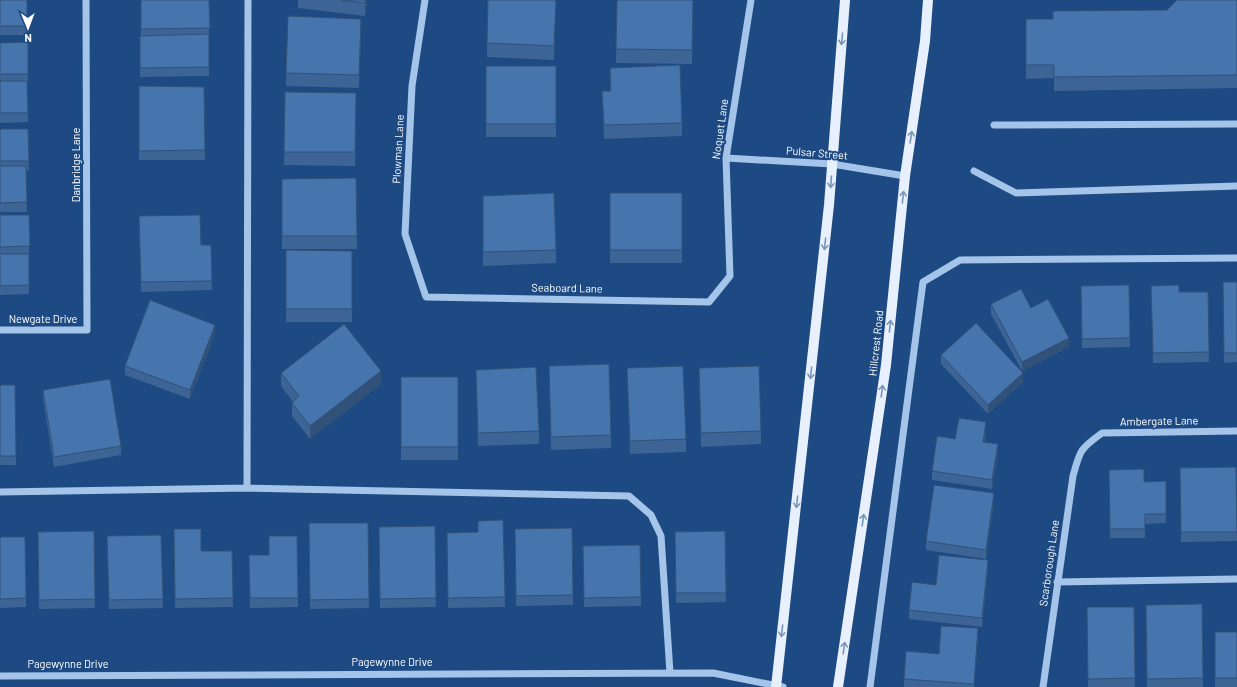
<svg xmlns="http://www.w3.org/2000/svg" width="1237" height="687" font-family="Barlow,sans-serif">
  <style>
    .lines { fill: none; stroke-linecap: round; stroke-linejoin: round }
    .minor { stroke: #a4c4ea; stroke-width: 7 }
    .major { stroke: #e8f0fe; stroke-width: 10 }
    .wall { fill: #3c6494 }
    .shaded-wall { fill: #315178 }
    .building { fill: #4674ac; stroke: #315178 }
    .oneway { stroke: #7995ba }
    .labels { text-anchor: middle; stroke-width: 4; stroke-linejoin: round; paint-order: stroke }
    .street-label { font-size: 11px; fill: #fff; stroke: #1e4a83 }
  </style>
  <rect width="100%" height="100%" fill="#1e4a83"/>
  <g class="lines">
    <path class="minor" d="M425 0 412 86 405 234 426 297 709 302 730 276 726 158 751 0
      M994 125 1237 124
      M726 158 832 164 905 176
      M974 171 1016 193 1237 186
      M0 330H87L86 0
      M247 488 248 0
      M0 492 247 488 629 496 651 515 661 536 670 673
      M1057 582 1237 579
      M0 676 713 673 783 687
      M870 687 923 282 960 260 1237 258
      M1043 687 1073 476C1080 450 1080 449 1102 433L1237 431"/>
    <path class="major" d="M776 687 829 205 845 0
      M838 687 886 365 905 176 925 41 928 0"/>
  </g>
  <path class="wall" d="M0 0H27V35H0Z
    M141 0H209V76L140 77V36L141 35Z
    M298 0H367L365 16 298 8Z
    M556 0 554 60 487 57V43Z
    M617 0H693L692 64 616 63Z
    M1237 0V88L1054 91V78L1026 79V19H1053L1167 10Z
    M361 32 359 88 286 86V73Z
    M0 43 28 74V83H27L28 122 0 123Z
    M486 66H556V137H486Z
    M610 68 682 123V136L604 139 602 91H610Z
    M139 86 204 87 205 160H139Z
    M285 92 356 93 355 166 284 165Z
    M0 129H28L29 170H26L27 212H0Z
    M356 178 357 249H282V179Z
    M610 193H682V263H610Z
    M483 196 556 250V263L483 266Z
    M0 215H29V294L0 295Z
    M139 216 201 245H211L212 290 141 292Z
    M286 250 352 251V322H286Z
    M1223 282H1237V362L1224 363Z
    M1129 285 1130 347 1082 348 1081 286Z
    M1151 286 1179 292H1208L1209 362 1153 363Z
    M991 304 1069 347 1022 371 991 314Z
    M215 334 190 399 125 375V366Z
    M941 355 1023 382 988 414 941 364Z
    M549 366 611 435V448L551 450Z
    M627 368 686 439V452L630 454Z
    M699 368 761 431V444L701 447Z
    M476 370 539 431V444L478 446Z
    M281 373 381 384 310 439 292 416V403L293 402 281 386Z
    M401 377H458V460H401Z
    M0 385H15L16 465H0Z
    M43 390 121 446V455L54 467 43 399Z
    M986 431 985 442 998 453 992 489 932 480V471L955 439Z
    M1236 467 1237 541 1181 542 1180 468Z
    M1109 470 1144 482 1166 481V523L1145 524V538H1110Z
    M994 502 986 559 926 550V541Z
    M503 520 505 607 448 608 447 533 478 532Z
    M309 523H368L369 608 310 609Z
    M435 526 436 607 380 608 379 527Z
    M572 528 573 605 516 606 515 529Z
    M174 529 201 551H232L233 607 175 608Z
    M94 531 95 608 39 609 38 532Z
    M725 531 726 602 676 603 675 532Z
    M161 535 163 608 109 609 107 536Z
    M297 536 298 607 250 608 249 555H269Z
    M0 537H25L26 607 0 608Z
    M640 545 641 606 584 607 583 546Z
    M988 570 982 627 909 619V610L936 585Z
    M1202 604 1203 687H1147L1146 605Z
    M1087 607H1134L1135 687H1088Z
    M1215 632H1237V687H1215Z
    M978 638 974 687H904V679Z"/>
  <path class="shaded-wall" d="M365 0H367L365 16Z
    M556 0 554 60V46Z
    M361 19V32L359 88V75Z
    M215 325V334L190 399V390Z
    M1069 338V347L1022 371V362Z
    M381 371V384L310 439V426Z
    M1023 373V382L988 414V405Z
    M986 422V431L983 451V442Z
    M998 444V453L992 489V480Z
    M994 493V502L986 559V550Z
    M988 560V570L982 627V618Z
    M978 628V638L974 687V684Z"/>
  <path class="building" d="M0 0H27V26H0Z
    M141 0H209L210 28 141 29Z
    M341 0H365V3Z
    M488 0H556L554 46 487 43Z
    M617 0H693L692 50 616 49Z
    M1177 0H1237V75L1054 77V65H1026V19H1053V11L1167 10Z
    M288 16 361 19 359 75 286 73Z
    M209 34V67L140 68V36Z
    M28 42V74H0V43Z
    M680 65 682 123 604 125 602 91H611L610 68Z
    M486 66H556V124H486Z
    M0 81H27L28 113H0Z
    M139 86 204 87 205 150 139 151Z
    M285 92 356 93 355 152H284Z
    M0 129H28L29 161H0Z
    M0 166H26L27 202 0 203Z
    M356 178 357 236H282V179Z
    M554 193 556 250 483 252V196Z
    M610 193H682V250H610Z
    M0 215H29L30 246 0 247Z
    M200 215 201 245H211L212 281 141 282 139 216Z
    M286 250 352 251V309H286Z
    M0 254H29V285L0 286Z
    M1223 282H1237V353H1224Z
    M1129 285 1130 338 1082 339 1081 286Z
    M1179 285V292H1208L1209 352 1153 353 1151 286Z
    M1021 289 1031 308 1048 299 1069 338 1022 362 991 304Z
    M150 300 215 325 190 390 125 366Z
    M976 323 1023 373 988 405 941 355Z
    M344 324 381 371 310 426 292 403 299 396 281 373Z
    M609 364 611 435 551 437 549 366Z
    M683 366 686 439 630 441 627 368Z
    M759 366 761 431 701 433 699 368Z
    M536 367 539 431 478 433 476 370Z
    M401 377H458V447H401Z
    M110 379 121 446 54 457 43 390Z
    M0 385H15L16 456H0Z
    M959 418 986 422 983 442 998 444 992 480 932 471 937 436 955 439Z
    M1236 467 1237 532H1181L1180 468Z
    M1144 469V482L1166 481V514H1145V529H1110L1109 470Z
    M934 485 994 493 986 550 926 541Z
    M503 520 505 597 448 598 447 533 478 532V521Z
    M309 523H368L369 599 310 600Z
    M435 526 436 598 380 599 379 527Z
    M572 528 573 595 516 596 515 529Z
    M174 529H201V551H232L233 598 175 599Z
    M94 531 95 599 39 600 38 532Z
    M725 531 726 593H676L675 532Z
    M161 535 163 599 109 600 107 536Z
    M269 536H297L298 598H250L249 555H269Z
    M0 537H25L26 598 0 599Z
    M640 545 641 597 584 598 583 546Z
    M939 555 988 560 982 618 909 610 912 582 936 585Z
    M1202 604 1203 678 1147 679 1146 605Z
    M1087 607H1134L1135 678 1088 679Z
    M941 626 978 628 974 684 904 679 906 651 939 654Z
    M1215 632H1237V678H1215Z"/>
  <defs><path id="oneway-shaft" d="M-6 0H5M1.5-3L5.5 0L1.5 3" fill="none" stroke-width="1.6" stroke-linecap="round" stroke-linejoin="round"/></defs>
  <g class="oneway">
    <use href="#oneway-shaft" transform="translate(842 39) rotate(95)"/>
    <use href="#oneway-shaft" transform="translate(911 137) rotate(-81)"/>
    <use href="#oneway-shaft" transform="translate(831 182) rotate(94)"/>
    <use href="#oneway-shaft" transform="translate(903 197) rotate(-84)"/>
    <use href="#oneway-shaft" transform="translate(825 244) rotate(96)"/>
    <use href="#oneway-shaft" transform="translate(890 326) rotate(-84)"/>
    <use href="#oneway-shaft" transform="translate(811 373) rotate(96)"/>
    <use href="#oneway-shaft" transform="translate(882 391) rotate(-82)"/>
    <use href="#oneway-shaft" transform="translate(797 502) rotate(96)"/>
    <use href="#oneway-shaft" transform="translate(863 520) rotate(-82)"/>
    <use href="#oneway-shaft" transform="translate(782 631) rotate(96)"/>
    <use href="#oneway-shaft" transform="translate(844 648) rotate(-82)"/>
  </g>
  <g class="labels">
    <g class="street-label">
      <text transform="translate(720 129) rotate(-82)" y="4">Noquet Lane</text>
      <text transform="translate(398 149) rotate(-87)" y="4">Plowman Lane</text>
      <text transform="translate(817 153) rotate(5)" y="4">Pulsar Street</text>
      <text transform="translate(76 165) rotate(-90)" y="4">Danbridge Lane</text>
      <text transform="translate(567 288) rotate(1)" y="4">Seaboard Lane</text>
      <text x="43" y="323">Newgate Drive</text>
      <text transform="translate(876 343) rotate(-84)" y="4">Hillcrest Road</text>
      <text transform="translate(1159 421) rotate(-1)" y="4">Ambergate Lane</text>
      <text transform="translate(1049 563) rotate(-82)" y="4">Scarborough Lane</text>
      <text x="392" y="666">Pagewynne Drive</text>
      <text x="68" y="668">Pagewynne Drive</text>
    </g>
  </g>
  <g transform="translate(28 28) rotate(179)" stroke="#1e4a83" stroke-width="3" paint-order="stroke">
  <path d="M0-3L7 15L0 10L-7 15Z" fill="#ffffff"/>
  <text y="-6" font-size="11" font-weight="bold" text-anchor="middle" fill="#ffffff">N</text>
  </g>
</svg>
